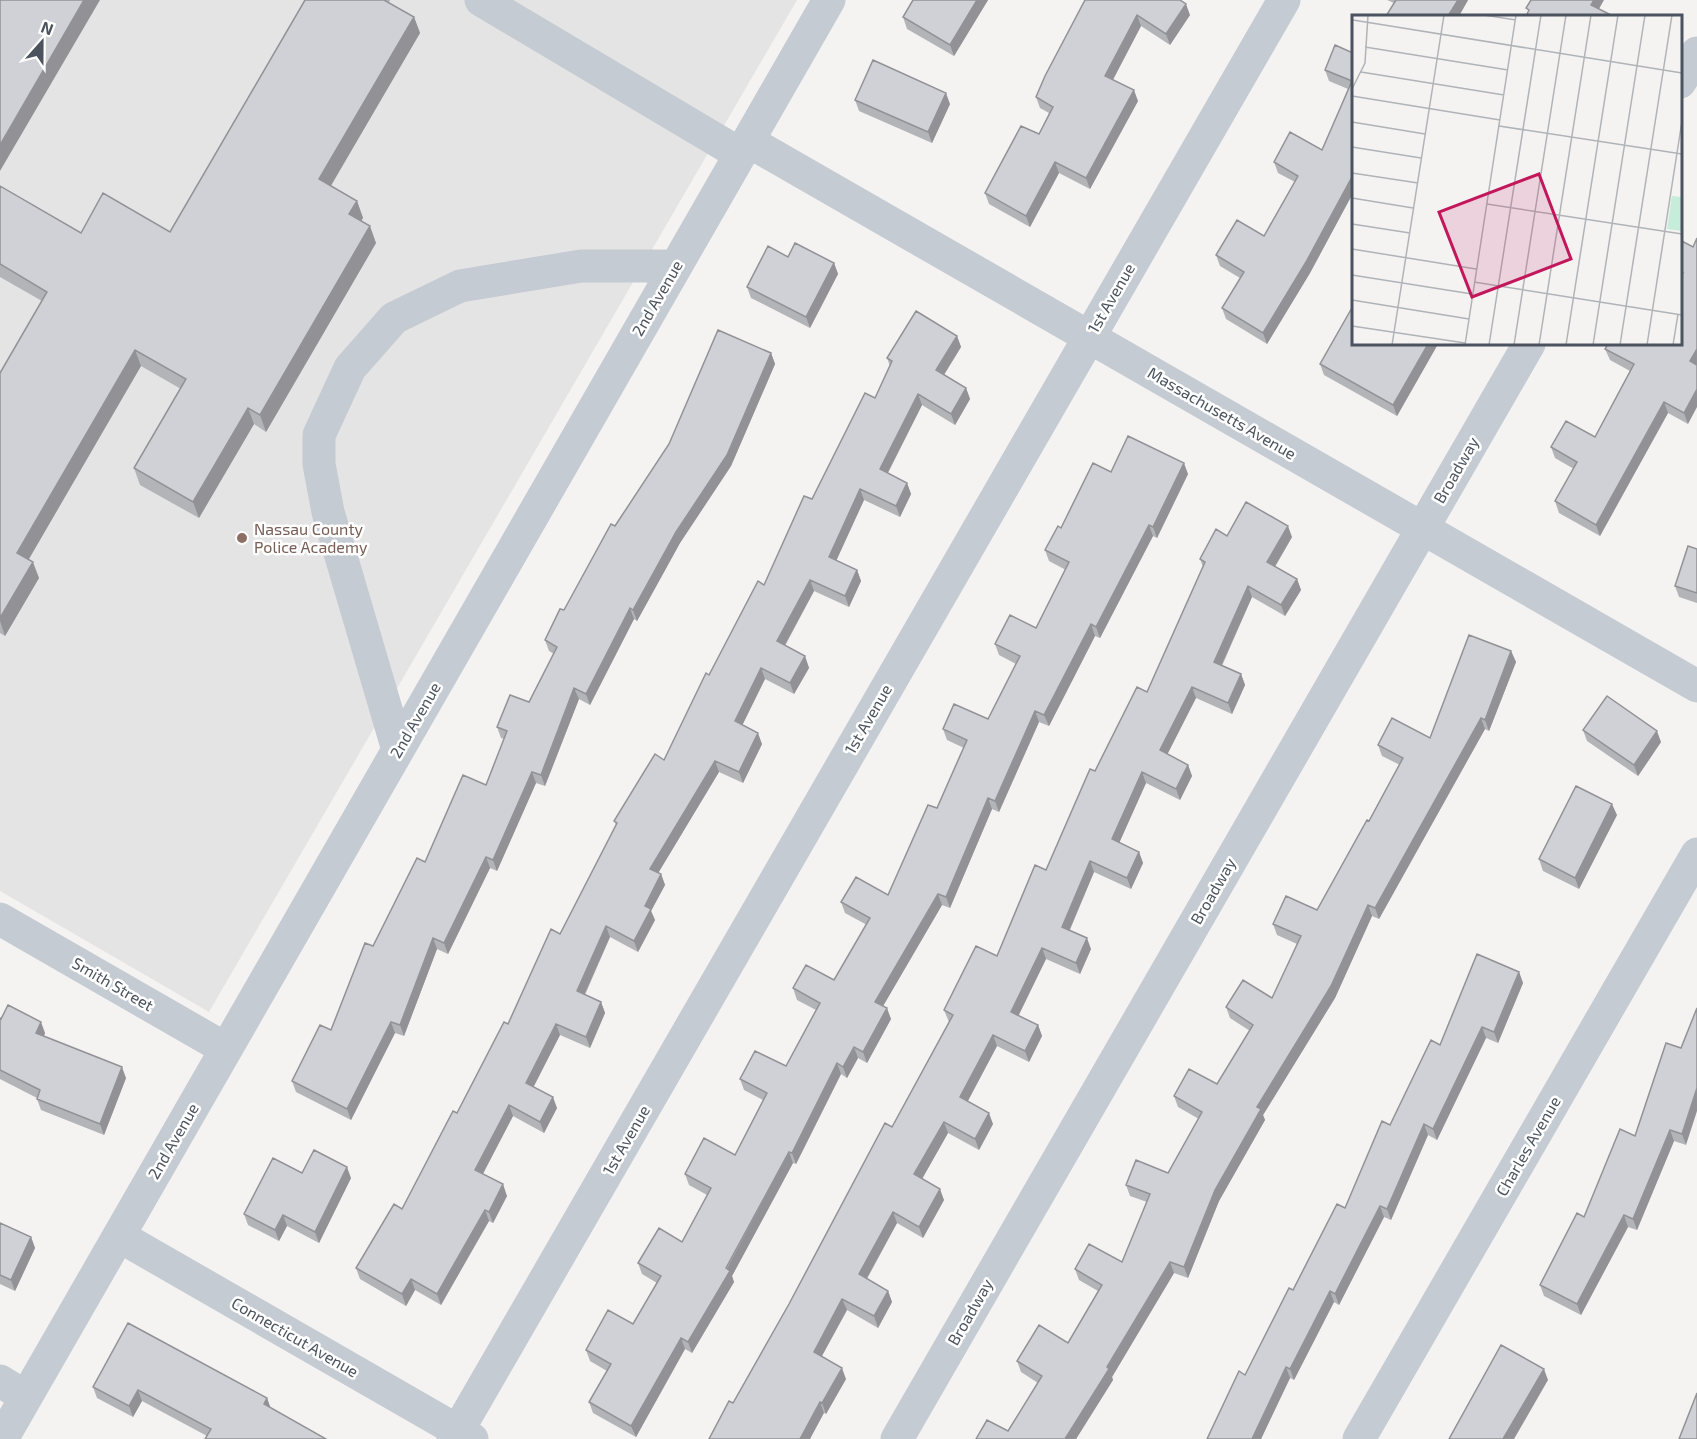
<svg xmlns="http://www.w3.org/2000/svg" width="1697" height="1439" font-family="'Exo 2',sans-serif">
  <style>
    .education { fill: #e5e4e4 }
    .lines { fill: none; stroke-linecap: round; stroke-linejoin: round }
    .minor { stroke: #c5cbd2; stroke-width: 33 }
    .wall { fill: #b3b4b8 }
    .shaded-wall { fill: #929296 }
    .building { fill: #d0d1d6; stroke: #929296; stroke-width: 1.5 }
    .education-dot { fill: #8d6e63; stroke: #fff; stroke-width: 2 }
    .labels { text-anchor: middle; stroke-width: 5; stroke-linejoin: round; paint-order: stroke }
    .street-label { font-size: 16px; fill: #4b535e; stroke: #fff }
    .education-label { font-size: 16px; fill: #785e54; stroke: #fff; text-anchor: start }
    .inset-road { fill: none; stroke: #b0b3b7; stroke-width: 1.5 }
    .view { fill: #c2185b; fill-opacity: 0.15; stroke: #c2185b; stroke-width: 3 }
    .inset-edge { fill: none; stroke: #4b535e; stroke-width: 3 }
  </style>
  <rect width="100%" height="100%" fill="#f4f3f2"/>
  <path class="education" d="M0 0H797L209 1012 0 891Z"/>
  <g class="lines">
    <path class="minor" d="M481 0 740 154
      M1680 82 1697 53
      M748 141 1697 686
      M398 750 328 512 319 464V435L350 368 394 318 460 286 581 266H676
      M0 919 226 1049
      M119 1236 472 1439
      M0 1381 26 1397
      M2 1439 829 0
      M453 1439 1284 0
      M897 1439 1529 344
      M1359 1439 1697 854"/>
  </g>
  <path class="wall" d="M305 0H390L389 3 414 17 420 33 330 186 357 201 363 218 361 221 376 243 266 432 254 424 199 518 140 485 134 468 181 389 141 366 29 559 39 578 5 636 0 633V373L42 301 0 277V186L81 233 170 232Z
    M913 0H988L954 56 907 29 903 17Z
    M1085 0 1190 15 1170 45 1141 26 1113 80 1138 101 1090 189 1059 173 1030 227 989 204 985 193 1039 134 1049 113 1040 108 1036 97Z
    M1387 0H1468L1459 16 1394 3Z
    M1353 53V193L1310 273 1267 344 1226 319 1222 308 1240 278 1220 266 1216 255 1264 236 1295 182 1278 173 1274 162 1322 150 1348 89 1329 81 1325 70Z
    M855 100 950 104 932 143 859 111Z
    M1680 240 1693 247 1688 424 1668 413 1600 536 1559 513 1555 501 1574 469 1555 458 1551 447 1595 437 1630 371 1610 360 1605 349 1680 344Z
    M788 257 834 263 838 274 810 328 751 298 747 287Z
    M957 336 961 347 944 375 966 388 970 399 955 425 922 405 888 473 907 483 911 494 900 517 864 500 836 560 857 570 861 581 849 607 814 591 785 646 805 656 809 668 794 694 765 679 742 725 762 744 743 783 719 772 658 873 661 874 665 885 651 911 655 920 638 952 610 937 585 995 601 1002 605 1013 590 1048 560 1035 533 1087 557 1108 544 1133 513 1116 483 1174 507 1196 493 1223 489 1221 441 1305 415 1290 406 1306 360 1279 356 1268 402 1209 560 934 616 825 614 821 664 760 709 675 764 585 812 499 875 398 890 366 887 358Z
    M1438 344 1397 416 1324 375 1320 364Z
    M771 353 775 364 731 466 680 543 637 621 634 619 590 705 579 699 545 786 536 783 497 871 490 868 448 954 437 949 404 1036 395 1033 351 1120 296 1092 292 1081 331 1030 373 946 425 862 486 785 504 739 501 738 497 727 529 702 554 654 549 651 545 640 564 610 615 526Z
    M1111 472 1188 474 1157 538 1153 536 1100 638 1095 636 1049 726 1039 722 999 812 992 809 950 908 942 905 883 1006 891 1019 867 1063 858 1058 847 1078 841 1074 796 1164 793 1163 732 1276 734 1282 692 1353 685 1349 636 1437 593 1413 589 1402 607 1371 590 1361 586 1350 633 1324 657 1283 642 1274 638 1263 682 1242 707 1195 689 1185 685 1174 735 1155 763 1100 744 1090 740 1079 786 1066 816 1010 797 1000 793 988 834 980 867 925 845 913 841 902 888 895 937 808 964 748 947 740 943 729 988 719 1016 664 999 655 995 644 1036 628 1066 570 1049 561 1045 550 1061 528Z
    M1227 536 1292 537 1275 567 1297 579 1301 590 1285 616 1252 597 1222 666 1241 674 1245 685 1232 714 1196 698 1167 754 1188 765 1192 776 1180 800 1146 783 1119 843 1139 852 1143 863 1131 889 1094 872 1070 930 1091 949 1080 974 1046 959 1018 1015 1038 1025 1042 1036 1029 1062 997 1046 968 1101 993 1124 979 1150 948 1133 922 1179 944 1200 923 1238 897 1223 867 1279 888 1291 892 1302 878 1328 847 1310 822 1356 846 1379 826 1414 824 1413 733 1403 892 1127 949 1022 944 1010 997 956 1046 870 1095 771 1147 692 1203 567 1200 559Z
    M1697 549V603L1679 597 1675 586Z
    M1511 651 1516 662 1489 731 1485 729 1379 919 1372 916 1335 998 1263 1115 1265 1120 1219 1201 1188 1278 1174 1273 1112 1377 1113 1380 1076 1439H976L1008 1431 1038 1383 1021 1372 1017 1361 1068 1343 1098 1291 1079 1280 1075 1269 1122 1262 1147 1202 1130 1196 1126 1185 1168 1173 1199 1119 1178 1107 1174 1096 1217 1084 1250 1031 1230 1018 1226 1007 1272 998 1297 944 1277 935 1273 924 1317 910 1369 821 1400 765 1382 756 1378 745 1430 738Z
    M1583 730 1661 742 1638 776 1587 741Z
    M1617 815 1579 889 1543 871 1539 859Z
    M1519 972 1523 983 1498 1043 1486 1038 1437 1140 1428 1135 1391 1220 1384 1217 1339 1305 1334 1302 1294 1380 1290 1378 1261 1439H1207L1245 1375 1293 1290 1345 1208 1390 1125 1440 1045Z
    M0 1018 45 1033 44 1036 126 1078 104 1135 41 1110 37 1099V1098L0 1079Z
    M1666 1043 1686 1145 1674 1141 1637 1230 1628 1227 1581 1315 1544 1296 1540 1285 1635 1136Z
    M302 1173 351 1178 319 1243 287 1226 279 1241 248 1225 244 1214Z
    M0 1223 31 1237 35 1248 15 1291 0 1284Z
    M93 1387 267 1398 270 1407 207 1436 142 1401 133 1417 97 1398Z"/>
  <path class="shaded-wall" d="M84 0H100L0 171V145Z
    M977 0H988L954 56 950 45Z
    M1458 0H1468L1459 16H1448Z
    M1594 0H1604L1595 16 1591 5Z
    M1186 4 1190 15 1170 45 1166 34Z
    M1137 15 1141 26 1109 87 1105 76Z
    M414 17 420 33 325 196 319 179Z
    M1134 90 1138 101 1090 189 1086 178Z
    M946 93 950 104 932 143 928 132Z
    M1055 162 1059 173 1030 227 1026 216Z
    M1353 175V193L1310 273 1267 344 1263 333Z
    M357 201 363 218 355 230 349 214Z
    M370 226 376 243 266 432 260 415Z
    M834 263 838 274 810 328 806 317Z
    M957 336 961 347 940 381 936 370Z
    M1428 344H1438L1397 416 1393 405Z
    M1697 349V367L1690 361Z
    M135 350 141 366 23 569 17 553Z
    M771 353 775 364 731 466 680 543 637 621 633 610Z
    M966 388 970 399 955 425 951 414Z
    M1697 389V407L1688 424 1684 413Z
    M918 394 922 405 884 480 880 469Z
    M1664 402 1668 413 1600 536 1596 525Z
    M248 408 254 424 199 518 193 502Z
    M1184 463 1188 474 1157 538 1153 527Z
    M907 483 911 494 900 517 896 506Z
    M860 489 864 500 833 568 829 557Z
    M1149 525 1153 536 1100 638 1096 627Z
    M1288 526 1292 537 1271 573 1267 562Z
    M33 562 39 578 5 636 0 621V618Z
    M857 570 861 581 849 607 845 596Z
    M1297 579 1301 590 1285 616 1281 605Z
    M810 580 814 591 781 652 777 641Z
    M1248 586 1252 597 1218 673 1214 662Z
    M630 608 634 619 590 705 586 694Z
    M1091 624 1095 636 1049 726 1044 715Z
    M1511 651 1516 662 1489 731 1485 720Z
    M805 656 809 668 794 694 790 683Z
    M761 668 765 679 739 732 735 721Z
    M1241 674 1245 685 1232 714 1228 703Z
    M1192 687 1196 698 1164 761 1160 750Z
    M574 688 579 699 545 786 541 775Z
    M1035 711 1039 722 999 812 995 801Z
    M1481 718 1485 729 1379 919 1375 908Z
    M1657 731 1661 742 1638 776 1634 765Z
    M758 733 762 744 743 783 739 772Z
    M715 761 719 772 654 880 650 869Z
    M1188 765 1192 776 1180 800 1176 789Z
    M532 772 536 783 497 871 493 860Z
    M1142 772 1146 783 1116 850 1112 839Z
    M988 798 992 809 950 908 946 897Z
    M1612 804 1617 815 1579 889 1575 878Z
    M1139 852 1143 863 1131 889 1127 878Z
    M486 857 490 868 448 954 444 943Z
    M1090 861 1094 872 1066 938 1062 927Z
    M661 874 665 885 651 911 655 920 638 952 634 941 645 906Z
    M938 894 942 905 879 1013 875 1002Z
    M1368 905 1372 916 1335 998 1263 1115 1265 1120 1219 1201 1188 1278 1184 1267 1215 1190 1257 1107Z
    M606 926 610 937 581 1002 577 991Z
    M433 938 437 949 404 1036 400 1025Z
    M1087 938 1091 949 1080 974 1076 963Z
    M1042 948 1046 959 1015 1023 1011 1012Z
    M1519 972 1523 983 1498 1043 1494 1032Z
    M601 1002 605 1013 590 1048 586 1037Z
    M887 1008 891 1019 867 1063 863 1052Z
    M41 1022 45 1033 40 1044 36 1033Z
    M391 1022 395 1033 351 1120 347 1109Z
    M556 1024 560 1035 530 1094 526 1083Z
    M1038 1025 1042 1036 1029 1062 1025 1051Z
    M1482 1027 1486 1038 1437 1140 1433 1129Z
    M993 1035 997 1046 964 1108 960 1097Z
    M854 1047 858 1058 847 1078 843 1067Z
    M837 1063 841 1074 796 1164 792 1153Z
    M122 1067 126 1078 104 1135 100 1124Z
    M1697 1088V1111L1686 1145 1682 1134Z
    M553 1097 557 1108 544 1133 540 1122Z
    M509 1105 513 1116 479 1181 475 1170Z
    M989 1113 993 1124 979 1150 975 1139Z
    M944 1122 948 1133 918 1186 914 1174Z
    M1424 1124 1428 1135 1391 1220 1387 1209Z
    M1670 1130 1674 1141 1637 1230 1633 1219Z
    M789 1152 793 1163 732 1276 734 1282 692 1353 688 1342Z
    M347 1167 351 1178 319 1243 315 1232Z
    M503 1184 507 1196 493 1223 489 1212Z
    M940 1189 944 1200 923 1238 919 1227Z
    M1380 1206 1384 1217 1339 1305 1335 1294Z
    M485 1210 489 1221 441 1305 437 1294Z
    M893 1212 897 1223 863 1285 859 1274Z
    M283 1215 287 1226 279 1241 275 1230Z
    M1624 1215 1628 1227 1581 1315 1577 1304Z
    M31 1237 35 1248 15 1291 11 1280Z
    M1170 1262 1174 1273 1112 1377 1113 1380 1076 1439H1065Z
    M411 1279 415 1290 406 1306 402 1294Z
    M888 1291 892 1302 878 1328 874 1316Z
    M1330 1291 1334 1302 1294 1380 1290 1369Z
    M842 1299 847 1310 818 1363 814 1352Z
    M681 1338 685 1349 636 1437 631 1426Z
    M1286 1367 1290 1378 1261 1439H1252Z
    M842 1368 846 1379 826 1414 822 1403Z
    M1544 1369 1548 1380 1514 1439H1503Z
    M138 1390 142 1401 133 1417 129 1406Z
    M267 1398 271 1409 264 1404Z
    M820 1402 824 1413 810 1439H800Z"/>
  <path class="building" d="M0 0H84L0 145Z
    M305 0H384L414 17 319 179 357 201 349 214 370 226 260 415 248 408 193 502 134 468 186 379 135 350 17 553 33 562 0 618V373L47 292 0 264V186L81 233 103 193 170 232Z
    M913 0H977L950 45 903 17Z
    M1085 0H1180L1186 4 1166 34 1137 15 1105 76 1134 90 1086 178 1055 162 1026 216 985 193 1021 126 1039 134 1053 107 1036 97 1045 76Z
    M1396 0H1458L1448 16H1386Z
    M1531 0H1594L1591 5 1613 16H1526L1529 10 1526 8Z
    M1335 45 1353 53V175L1306 262 1263 333 1222 308 1244 272 1216 255 1237 220 1264 236 1298 176 1274 162 1290 132 1322 150 1352 81 1325 70Z
    M873 60 946 93 928 132 855 100Z
    M1697 238V349L1690 361 1697 365V389L1684 413 1664 402 1596 525 1555 501 1577 462 1551 447 1566 421 1595 437 1634 364 1605 349 1608 344H1680V277L1683 273 1680 272V240L1693 247Z
    M795 243 834 263 806 317 747 287 768 246 788 257Z
    M1353 306V344H1428L1393 405 1320 364Z
    M916 311 957 336 936 370 966 388 951 414 918 394 880 469 907 483 896 506 860 489 829 557 857 570 845 596 810 580 777 641 805 656 790 683 761 668 735 721 758 733 739 772 715 761 650 869 661 874 645 906 651 909 634 941 606 926 577 991 601 1002 586 1037 556 1024 526 1083 553 1097 540 1122 509 1105 475 1170 503 1184 489 1212 485 1210 437 1294 411 1279 402 1294 356 1268 394 1204 402 1209 453 1111 457 1113 504 1022 508 1024 551 929 560 934 617 823 614 821 655 754 664 760 706 673 709 675 758 581 764 585 804 496 812 499 865 393 875 398 892 361 887 358Z
    M718 330 771 353 727 455 676 532 633 610 630 608 586 694 574 688 541 775 532 772 493 860 486 857 444 943 433 938 400 1025 391 1022 347 1109 292 1081 320 1025 331 1030 365 943 373 946 417 858 425 862 463 775 486 785 507 731 497 727 510 695 529 702 557 647 545 640 560 609 564 610 611 524 615 526 669 444Z
    M1128 436 1184 463 1153 527 1149 525 1096 627 1091 624 1044 715 1035 711 995 801 988 798 946 897 938 894 875 1002 887 1008 863 1052 854 1047 843 1067 837 1063 792 1153 789 1152 726 1268 730 1271 688 1342 681 1338 631 1426 589 1402 611 1364 586 1350 608 1310 633 1324 661 1276 638 1263 659 1228 682 1242 711 1188 685 1174 704 1138 735 1155 767 1093 740 1079 755 1051 786 1066 820 1003 793 988 806 965 834 980 870 918 841 902 856 877 888 895 928 805 937 808 967 740 943 729 954 704 988 719 1020 656 995 644 1010 615 1036 628 1069 562 1045 550 1058 526 1061 528 1093 463 1111 472Z
    M1246 502 1288 526 1267 562 1297 579 1281 605 1248 586 1214 662 1241 674 1228 703 1192 687 1160 750 1188 765 1176 789 1142 772 1112 839 1139 852 1127 878 1090 861 1062 927 1087 938 1076 963 1042 948 1011 1012 1038 1025 1025 1051 993 1035 960 1097 989 1113 975 1139 944 1122 914 1174 940 1189 919 1227 893 1212 859 1274 888 1291 874 1316 842 1299 814 1352 842 1368 822 1403 820 1402 800 1439H709L729 1401 733 1403 789 1304 885 1123 892 1127 953 1015 944 1010 976 946 997 956 1035 865 1046 870 1090 769 1095 771 1137 687 1147 692 1205 562 1200 559 1216 529 1227 536Z
    M1688 546 1697 549V593L1675 586Z
    M1469 635 1511 651 1485 720 1481 718 1375 908 1368 905 1331 986 1257 1107 1261 1109 1215 1190 1184 1267 1170 1262 1107 1367 1109 1369 1065 1439H976L987 1420 1008 1431 1042 1376 1017 1361 1039 1325 1068 1343 1102 1285 1075 1269 1089 1244 1122 1262 1150 1194 1126 1185 1136 1160 1168 1173 1202 1112 1174 1096 1189 1069 1217 1084 1253 1025 1226 1007 1243 980 1272 998 1301 936 1273 924 1286 896 1317 910 1367 820 1369 821 1403 758 1378 745 1392 718 1430 738Z
    M1607 696 1657 731 1634 765 1583 730Z
    M1576 786 1612 804 1575 878 1539 859Z
    M1477 954 1519 972 1494 1032 1482 1027 1433 1129 1424 1124 1387 1209 1380 1206 1335 1294 1330 1291 1290 1369 1286 1367 1252 1439H1207L1239 1371 1245 1375 1289 1288 1293 1290 1337 1204 1345 1208 1382 1121 1390 1125 1431 1040 1440 1045Z
    M8 1005 41 1022 36 1033 122 1067 100 1124 37 1099 40 1090 0 1070V1018L1 1019Z
    M1697 1008V1088L1682 1134 1670 1130 1633 1219 1624 1215 1577 1304 1540 1285 1577 1213 1584 1217 1620 1129 1635 1136 1666 1043 1681 1048Z
    M314 1150 347 1167 315 1232 283 1215 275 1230 244 1214 273 1158 302 1173Z
    M0 1223 31 1237 11 1280 0 1275Z
    M128 1323 267 1398 264 1404 326 1439H205L211 1429 138 1390 129 1406 93 1387Z
    M1501 1345 1544 1369 1503 1439H1449Z
    M1697 1393V1439H1679Z"/>
  <circle class="education-dot" cx="242" cy="538" r="6"/>
  <g class="labels">
    <g class="street-label">
      <text transform="translate(657 298) rotate(-60)" y="6">2nd Avenue</text>
      <text transform="translate(1111 298) rotate(-60)" y="6">1st Avenue</text>
      <text transform="translate(1222 413) rotate(30)" y="6">Massachusetts Avenue</text>
      <text transform="translate(1456 470) rotate(-60)" y="6">Broadway</text>
      <text transform="translate(868 719) rotate(-60)" y="6">1st Avenue</text>
      <text transform="translate(415 720) rotate(-60)" y="6">2nd Avenue</text>
      <text transform="translate(1213 891) rotate(-60)" y="6">Broadway</text>
      <text transform="translate(113 984) rotate(30)" y="6">Smith Street</text>
      <text transform="translate(626 1140) rotate(-60)" y="6">1st Avenue</text>
      <text transform="translate(173 1141) rotate(-60)" y="6">2nd Avenue</text>
      <text transform="translate(1528 1146) rotate(-60)" y="6">Charles Avenue</text>
      <text transform="translate(970 1312) rotate(-60)" y="6">Broadway</text>
      <text transform="translate(295 1337) rotate(30)" y="6">Connecticut Avenue</text>
    </g>
    <g class="education-label">
      <text x="254" y="535">Nassau County<tspan x="254" dy="18">Police Academy</tspan></text>
    </g>
  </g>
  <g transform="translate(1352 15)">
    <rect width="330" height="330" fill="#f4f3f2"/>
    <path d="M320 181 330 182V216L315 214Z" fill="#c6edd9"/>
    <path d="M320 181 325 185 322 211 330 216 316 213Z" fill="#c6edd9"/>
    <path class="inset-road" d="M132 0 164 5M1 5 330 58M13 32 156 55M9 57 152 80M0 74 13 48 16 0M0 81 148 105M0 107 73 119M147 111 330 139M0 132 69 143M0 158 66 168M0 183 61 193M135 189 330 219M0 209 58 218M0 234 124 254M0 260 120 279M122 267 330 300M0 285 117 304M0 311 113 328M40 330 92 0M113 330 164 0M137 330 189 0M162 330 214 0M187 330 239 0M214 330 266 0M241 330 293 0M268 330 320 0M295 330 330 106M321 330 326 299"/>
    <path class="view" d="M187 159 219 244 120 282 87 197Z"/>
    <rect width="330" height="330" class="inset-edge"/>
  </g>
  <g transform="translate(42 42) rotate(21)" stroke="#ffffff" stroke-width="4.5" paint-order="stroke">
  <path d="M0-4.5L10 22L0 15L-10 22Z" fill="#4b535e"/>
  <text y="-9" font-size="16" font-weight="bold" text-anchor="middle" fill="#4b535e">N</text>
  </g>
</svg>
